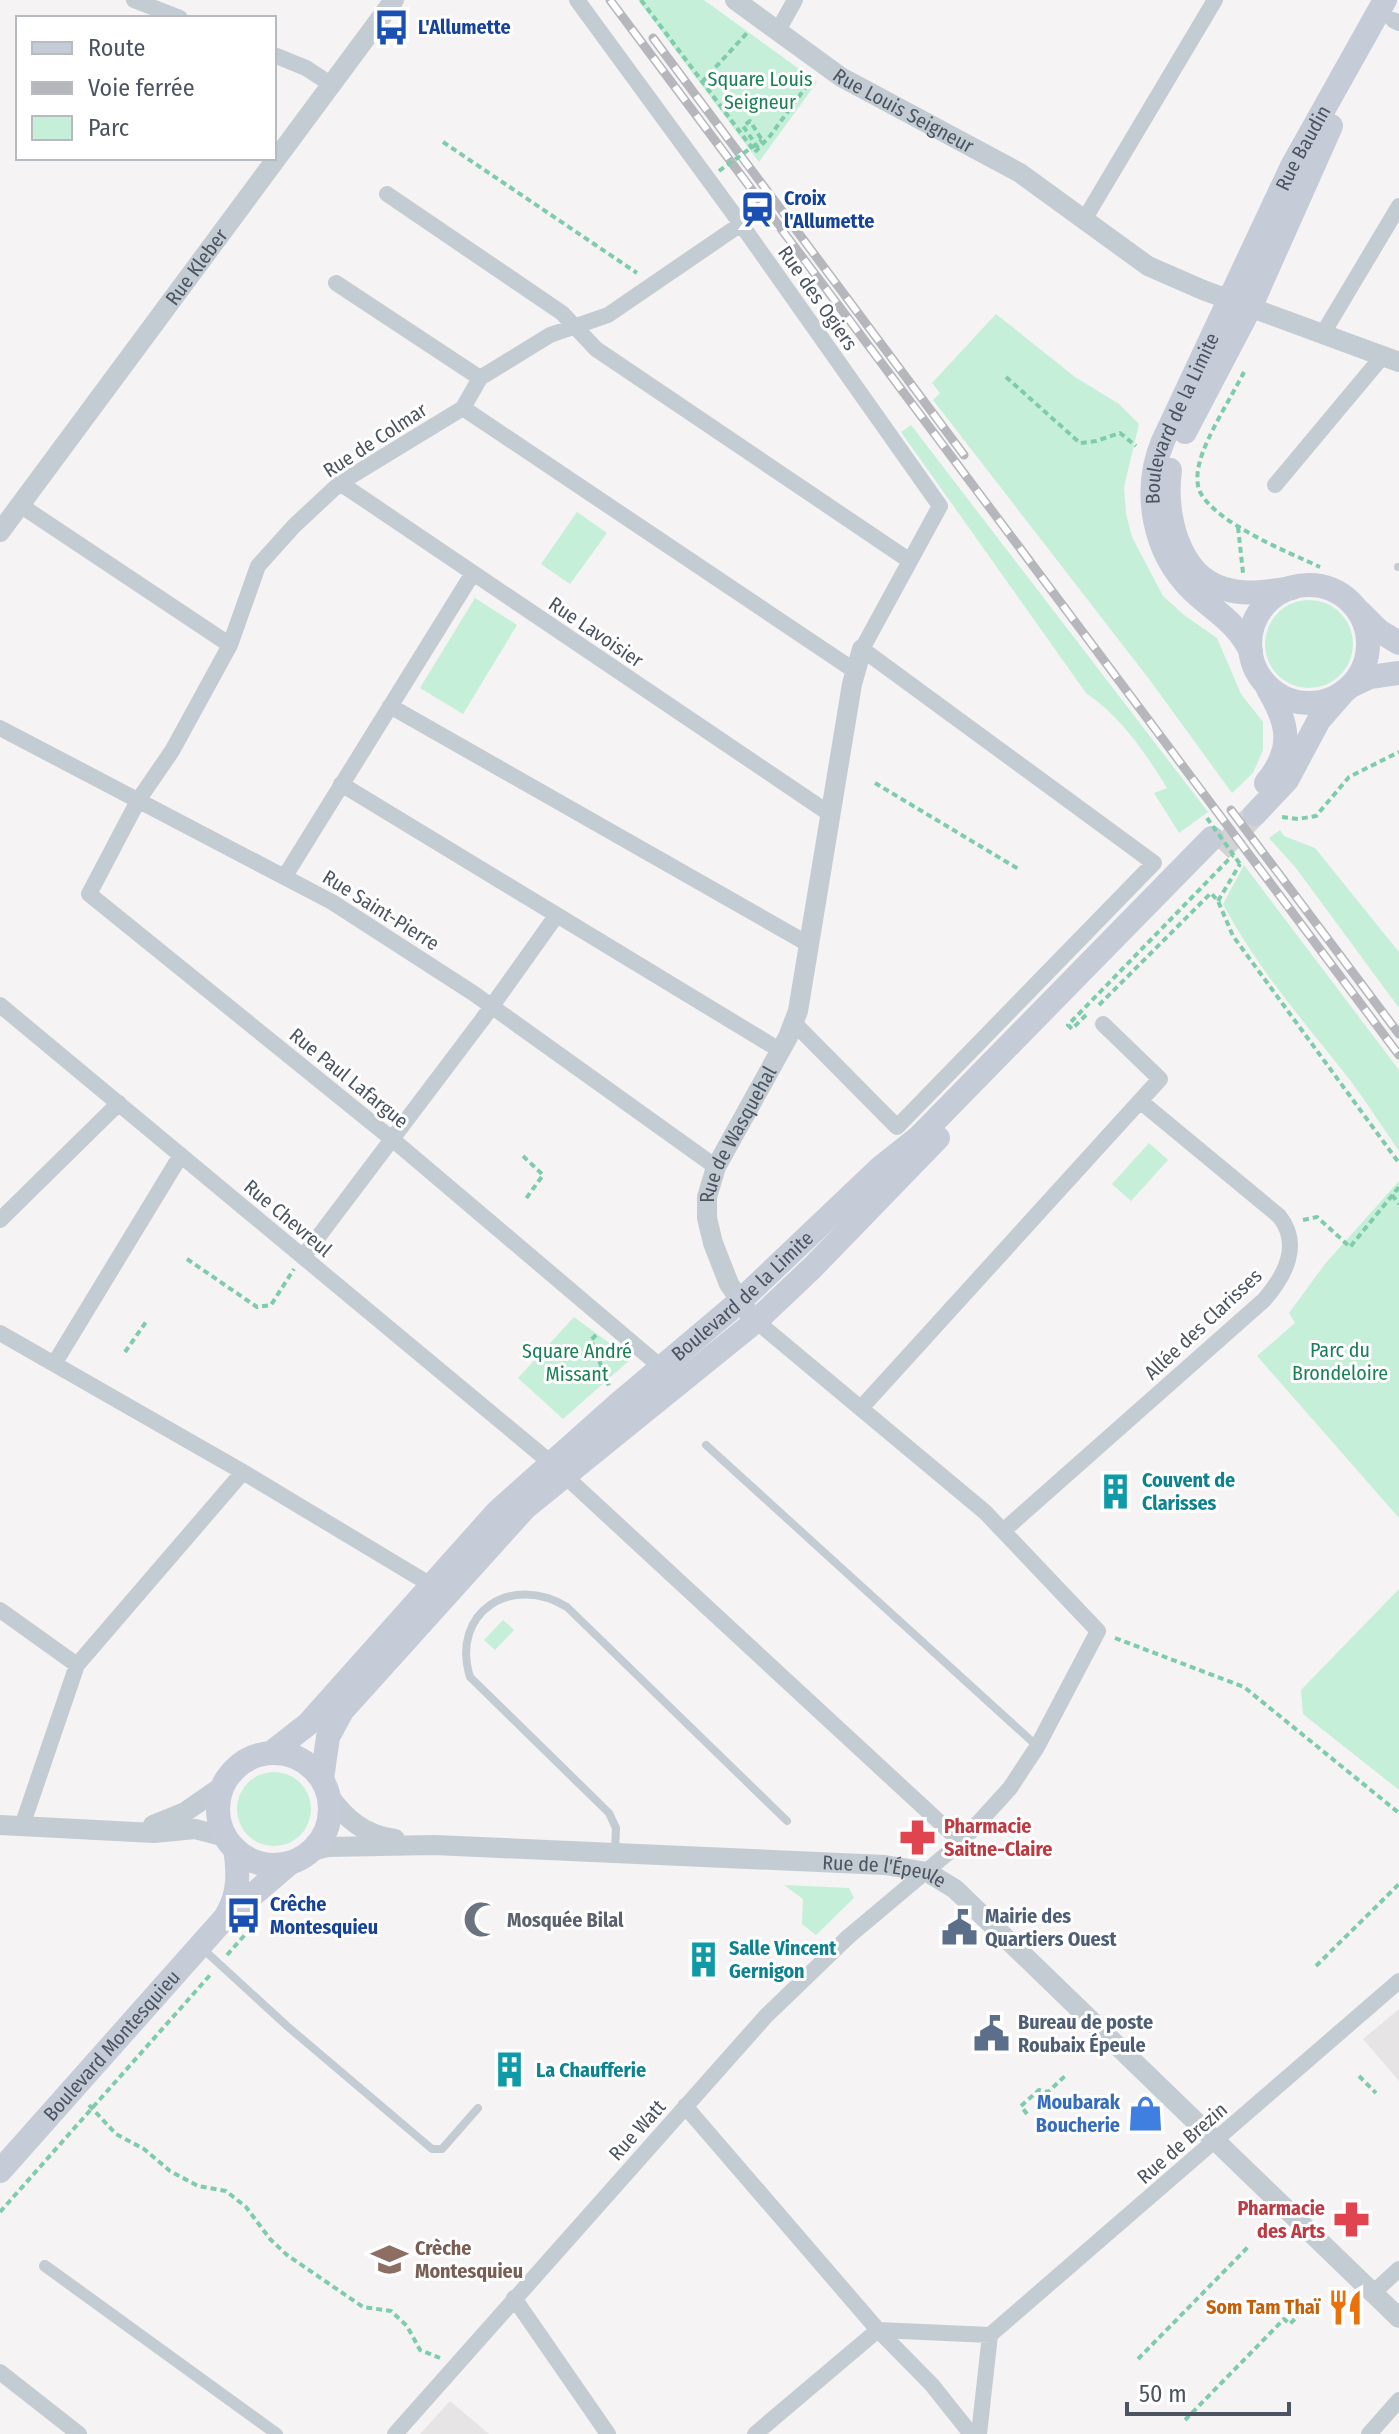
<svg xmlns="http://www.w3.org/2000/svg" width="1399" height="2434" font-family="'Fira Sans Condensed',sans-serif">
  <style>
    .education { fill: #e6e4e5 }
    .green { fill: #c5efd8 }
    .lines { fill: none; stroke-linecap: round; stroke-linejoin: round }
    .secondary-tunnel { stroke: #d3d3d6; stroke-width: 24; stroke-dasharray: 24 12; stroke-linecap: butt }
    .path { stroke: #7eccab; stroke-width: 4; stroke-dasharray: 6 4; stroke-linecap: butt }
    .service { stroke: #c4ccd3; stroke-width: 8 }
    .pedestrian { stroke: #c4ccd3; stroke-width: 12 }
    .minor { stroke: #c4ccd3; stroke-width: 16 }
    .tertiary { stroke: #c4ccd3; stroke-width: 20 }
    .secondary { stroke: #c5ccd8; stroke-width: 24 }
    .rail-casing { stroke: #b5b7bc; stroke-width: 9 }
    .rail { stroke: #fff; stroke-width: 6; stroke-dasharray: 18; stroke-linecap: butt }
    .path-bridge { stroke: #7eccab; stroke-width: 4; stroke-dasharray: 6 4; stroke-linecap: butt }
    .labels { text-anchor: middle; stroke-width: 6; stroke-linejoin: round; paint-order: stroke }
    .transit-label { font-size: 20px; font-weight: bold; fill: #164399; stroke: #fff; text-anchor: start }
    .park-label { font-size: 20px; fill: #1c8056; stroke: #fff }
    .street-label { font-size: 20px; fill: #4b5460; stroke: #fff }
    .culture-label { font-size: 20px; font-weight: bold; fill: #0d838f; stroke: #fff; text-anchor: start }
    .health-label { font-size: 20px; font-weight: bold; fill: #be3a42; stroke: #fff; text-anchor: start }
    .service-label { font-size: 20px; font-weight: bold; fill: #4e5e75; stroke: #fff; text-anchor: start }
    .worship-label { font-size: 20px; font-weight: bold; fill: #5b616d; stroke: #fff; text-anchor: start }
    .shop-label { font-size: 20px; font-weight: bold; fill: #366cbe; stroke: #fff; text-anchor: end }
    .education-label { font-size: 20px; font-weight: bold; fill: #785e54; stroke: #fff; text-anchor: start }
    .food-label { font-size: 20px; font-weight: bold; fill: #c56008; stroke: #fff; text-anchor: end }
  </style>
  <rect width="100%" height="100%" fill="#f5f3f3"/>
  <path class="education" d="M1399 2009V2081L1363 2039Z
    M450 2401 489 2434H420Z"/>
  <path class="green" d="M638 0H704L817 82 759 162Z
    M996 314 1075 377 1119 404 1139 424 1124 487 1126 514 1132 537 1163 596 1184 615 1217 638 1241 694 1263 722V750L1253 773 1232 793 1149 679 933 400 940 393 932 383Z
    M911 425 1208 812 1179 833 1154 793 1167 788C1145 752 1121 717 1086 693L901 432Z
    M577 512 607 533 570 584 541 564Z
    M475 598 517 625 463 714 420 688Z
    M1265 644a44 44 0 1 1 88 0a44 44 0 1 1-88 0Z
    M1280 830 1284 836 1315 848 1399 952V1008L1296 868 1269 838Z
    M1244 865 1399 1070V1151C1383 1128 1367 1103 1350 1080 1305 1023 1257 968 1223 904Z
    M1149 1143 1168 1160 1131 1201 1112 1184Z
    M1399 1181V1518L1257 1356 1295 1323 1289 1313 1325 1264Z
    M574 1317 631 1359 563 1419 518 1378Z
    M1399 1589V1790L1303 1714 1301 1690Z
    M503 1620 514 1630 495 1650 484 1640Z
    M237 1809a37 37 0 1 1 74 0a37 37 0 1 1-74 0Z
    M784 1885 849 1888 854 1898 816 1935 802 1924 803 1899Z"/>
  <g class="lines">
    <path class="secondary-tunnel" d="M1220 850 1255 814"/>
    <path class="path" d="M641 0 755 152
      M702 82 747 33
      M443 142 637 273
      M758 148 743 126 750 121 762 140
      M755 152 770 136 811 80
      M1244 372C1232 396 1206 437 1200 461 1197 471 1196 483 1200 492 1217 524 1288 552 1320 567
      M1006 377 1080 443 1096 441 1120 433 1136 446
      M1238 527 1243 573
      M875 783 1020 870
      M1282 817 1298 819 1316 816 1349 777 1399 752
      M1218 901 1240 864
      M1099 1005 1211 893 1218 901 1233 936 1399 1163
      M1086 1015 1072 1029 1068 1025 1233 855
      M523 1156 543 1175 525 1200
      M1392 1195 1399 1204
      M1303 1220 1317 1217 1350 1247 1399 1187
      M187 1259 257 1307 271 1305 294 1269
      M596 1335 591 1340 609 1386
      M125 1352 146 1322
      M1115 1638 1244 1687 1399 1813
      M227 1955 250 1929
      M1316 1966 1399 1884
      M1359 2076 1376 2093
      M89 2105 116 2134 144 2149 170 2171 198 2186 226 2191 246 2207 270 2239 287 2255 363 2307 391 2311 407 2326 420 2350 440 2358
      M1027 2114 1021 2106 1039 2090 1048 2092 1066 2075
      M0 2212 211 1974
      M1138 2359 1249 2246
      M1185 2420 1284 2319 1290 2324 1311 2302"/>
    <path class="service" d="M1398 567H1399
      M706 1445 1037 1746
      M615 1852 616 1828 609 1813 470 1677C450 1612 512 1573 567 1607L787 1821
      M203 1949 287 2026 432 2149H442L478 2108"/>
    <path class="pedestrian" d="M45 2266 277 2434"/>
    <path class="minor" d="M134 0 180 18
      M577 0 741 224 940 506 862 649 1154 863 897 1127 794 1023
      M1393 20 1399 23
      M777 32 795 0
      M274 55 306 68 332 85
      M387 194 562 313 596 349 910 561
      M1084 220 1215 0
      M336 283 480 378
      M1322 335 1399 206
      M463 408 855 671
      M340 483 830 814
      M1275 485 1382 357
      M20 505 230 645
      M390 706 810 945
      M0 728 332 902 473 993 716 1167
      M341 784 781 1051
      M285 876 473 573
      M0 1005 551 1463
      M0 1220 119 1103
      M303 1257 482 1020 556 916
      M0 1333 243 1472 431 1585
      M54 1364 181 1155
      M661 1367 392 1139 89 894 139 799 172 751 230 645 258 566 294 526 340 483 463 408 480 378 550 335 608 315 741 224
      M861 1408 1160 1079 1103 1024
      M564 1475 961 1842
      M1003 1531 1264 1300C1285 1276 1302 1244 1279 1216L1140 1101
      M0 1610 77 1665
      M22 1826 77 1665 243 1472
      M685 2106 878 2330 932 2385 971 2434
      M1374 2292 1399 2269
      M514 2298 608 2434
      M990 2335 1399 1981
      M0 2372 79 2434
      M395 2434 766 2016 848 1937 961 1842 1010 1788 1037 1747 1098 1631 985 1512 756 1321
      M755 2434 878 2330 990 2335
      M979 2434 990 2335
      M1369 2434 1399 2400"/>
    <g class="tertiary">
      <path id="s1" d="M735 0 841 77 1020 173 1148 266 1203 290 1399 362"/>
      <path id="s2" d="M0 532 394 0"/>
      <path id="s3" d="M748 1312 729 1284 713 1243 707 1218V1197L716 1167 788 1037 798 1011 852 684 862 649"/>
      <path d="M329 1796C347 1820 365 1835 395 1839"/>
      <path d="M0 1825 154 1833 195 1829 226 1837"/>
      <path d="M153 1825 185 1812 224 1785"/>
      <path id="s4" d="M312 1851 327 1847 434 1845 885 1865 927 1872 955 1889 1399 2318"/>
    </g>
    <g class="secondary">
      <path d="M1185 432 1250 308 1331 126"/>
      <path d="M1170 470C1164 512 1177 576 1225 589 1247 596 1270 591 1292 588"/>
      <circle cx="1309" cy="644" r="59"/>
      <path d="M1360 612 1379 631 1399 643"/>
      <path id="s5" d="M1251 652C1238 623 1214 611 1192 590 1153 552 1142 491 1163 441L1292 166 1385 0"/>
      <path d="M1351 686 1370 677 1399 673"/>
      <path d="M1266 783C1294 749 1289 724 1268 689"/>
      <path d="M1255 814 1287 780 1319 720 1341 695"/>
      <path id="s6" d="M271 1753 308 1724 497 1512 617 1405 739 1302 880 1168 919 1137 1212 838"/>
      <circle cx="274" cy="1809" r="56"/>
      <path d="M322 1779 328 1737 342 1711 525 1508 756 1321 812 1268 938 1138"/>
      <path d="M226 1916C239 1895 239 1873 235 1849"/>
      <path id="s7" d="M0 2171 223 1920 290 1863"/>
    </g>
    <defs>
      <path id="rail" d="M610 0 1399 1055
        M653 38 964 455
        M1231 810 1399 1034"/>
    </defs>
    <use href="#rail" class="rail-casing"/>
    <use href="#rail" class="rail"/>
    <path class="path-bridge" d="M719 171 762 140
      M1207 818 1240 864"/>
  </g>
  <defs>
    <symbol id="bus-bare" viewBox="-9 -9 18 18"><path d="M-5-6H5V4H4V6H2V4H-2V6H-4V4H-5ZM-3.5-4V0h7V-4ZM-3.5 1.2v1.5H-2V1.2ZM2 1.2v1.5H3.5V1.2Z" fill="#1a4fb4" stroke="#fff" stroke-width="2.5" paint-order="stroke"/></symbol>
    <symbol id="station-bare" viewBox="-9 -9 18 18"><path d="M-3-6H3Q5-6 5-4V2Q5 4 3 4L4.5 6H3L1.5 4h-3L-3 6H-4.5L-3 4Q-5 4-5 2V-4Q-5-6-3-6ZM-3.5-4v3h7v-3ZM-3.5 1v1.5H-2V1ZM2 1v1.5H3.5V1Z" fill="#1a4fb4" stroke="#fff" stroke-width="2.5" paint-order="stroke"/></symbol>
    <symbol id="building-bare" viewBox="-9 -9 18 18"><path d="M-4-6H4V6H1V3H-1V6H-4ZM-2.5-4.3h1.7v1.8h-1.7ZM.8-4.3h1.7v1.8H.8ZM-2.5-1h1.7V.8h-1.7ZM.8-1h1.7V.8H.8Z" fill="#0f9aa8" stroke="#fff" stroke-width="2.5" paint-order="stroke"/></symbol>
    <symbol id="pharmacy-bare" viewBox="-9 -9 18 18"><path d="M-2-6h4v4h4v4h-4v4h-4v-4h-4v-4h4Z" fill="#e0444e" stroke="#fff" stroke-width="2.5" paint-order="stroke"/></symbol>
    <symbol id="mosque-bare" viewBox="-9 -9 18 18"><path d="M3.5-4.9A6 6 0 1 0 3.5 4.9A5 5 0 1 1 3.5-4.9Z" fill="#6b7280" stroke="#fff" stroke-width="2.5" paint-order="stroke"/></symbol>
    <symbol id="civic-bare" viewBox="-9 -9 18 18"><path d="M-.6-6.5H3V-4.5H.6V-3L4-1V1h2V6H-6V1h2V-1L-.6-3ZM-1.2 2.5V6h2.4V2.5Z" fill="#5c6f8a" stroke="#fff" stroke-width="2.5" paint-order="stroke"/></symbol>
    <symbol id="shop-bare" viewBox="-9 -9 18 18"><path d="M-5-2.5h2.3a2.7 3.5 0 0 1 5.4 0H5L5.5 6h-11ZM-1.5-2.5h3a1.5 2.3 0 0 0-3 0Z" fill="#3f7fe0" stroke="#fff" stroke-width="2.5" paint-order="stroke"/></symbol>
    <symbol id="school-bare" viewBox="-9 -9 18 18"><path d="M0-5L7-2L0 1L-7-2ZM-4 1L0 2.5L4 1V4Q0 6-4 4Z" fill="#8d6e63" stroke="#fff" stroke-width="2.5" paint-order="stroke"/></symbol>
    <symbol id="restaurant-bare" viewBox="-9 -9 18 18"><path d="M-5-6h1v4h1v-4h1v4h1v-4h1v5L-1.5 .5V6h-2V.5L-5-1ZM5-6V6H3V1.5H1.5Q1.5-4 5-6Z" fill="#e8710a" stroke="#fff" stroke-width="2.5" paint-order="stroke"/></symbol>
  </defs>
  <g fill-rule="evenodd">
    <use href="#bus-bare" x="366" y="2" width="51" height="51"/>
    <use href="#station-bare" x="732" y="184" width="51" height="51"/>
    <use href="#building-bare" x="1090" y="1466" width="51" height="51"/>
    <use href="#pharmacy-bare" x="892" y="1812" width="51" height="51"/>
    <use href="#bus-bare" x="218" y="1890" width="51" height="51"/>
    <use href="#mosque-bare" x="456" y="1894" width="51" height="51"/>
    <use href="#civic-bare" x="934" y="1902" width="51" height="51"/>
    <use href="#building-bare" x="678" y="1934" width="51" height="51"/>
    <use href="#civic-bare" x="966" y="2008" width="51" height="51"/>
    <use href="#building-bare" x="484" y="2044" width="51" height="51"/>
    <use href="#shop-bare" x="1120" y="2088" width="51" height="51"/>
    <use href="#pharmacy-bare" x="1326" y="2194" width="51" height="51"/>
    <use href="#school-bare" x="364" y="2234" width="51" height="51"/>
    <use href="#restaurant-bare" x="1320" y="2282" width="51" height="51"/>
  </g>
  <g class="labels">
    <g class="transit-label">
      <text x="418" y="34">L'Allumette</text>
      <text x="784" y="205">Croix<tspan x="784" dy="23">l'Allumette</tspan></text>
      <text x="270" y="1911">Crêche<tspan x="270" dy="23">Montesquieu</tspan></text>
    </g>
    <g class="park-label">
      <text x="760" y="86">Square Louis<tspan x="760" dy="23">Seigneur</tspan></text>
      <text x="1340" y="1357">Parc du<tspan x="1340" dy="23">Brondeloire</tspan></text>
      <text x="577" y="1358">Square André<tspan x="577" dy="23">Missant</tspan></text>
    </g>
    <g class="street-label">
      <text dy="7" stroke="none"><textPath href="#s1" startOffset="202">Rue Louis Seigneur</textPath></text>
      <text dy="7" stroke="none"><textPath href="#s5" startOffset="572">Rue Baudin</textPath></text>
      <text dy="7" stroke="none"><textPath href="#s2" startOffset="330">Rue Kleber</textPath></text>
      <text transform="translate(818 298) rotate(55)" y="7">Rue des Ogiers</text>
      <text dy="7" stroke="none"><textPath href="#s5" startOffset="274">Boulevard de la Limite</textPath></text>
      <text transform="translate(375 440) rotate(-33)" y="7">Rue de Colmar</text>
      <text transform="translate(596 632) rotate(34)" y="7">Rue Lavoisier</text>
      <text transform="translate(381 910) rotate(32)" y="7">Rue Saint-Pierre</text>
      <text transform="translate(349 1078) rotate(39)" y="7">Rue Paul Lafargue</text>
      <text dy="7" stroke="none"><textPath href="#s3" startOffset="194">Rue de Wasquehal</textPath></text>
      <text transform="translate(288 1218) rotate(40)" y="7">Rue Chevreul</text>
      <text dy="7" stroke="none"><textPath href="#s6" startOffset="658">Boulevard de la Limite</textPath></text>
      <text transform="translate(1203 1324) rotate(-43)" y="7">Allée des Clarisses</text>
      <text dy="7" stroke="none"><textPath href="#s4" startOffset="574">Rue de l'Épeule</textPath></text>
      <text dy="7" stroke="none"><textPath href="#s7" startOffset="168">Boulevard Montesquieu</textPath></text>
      <text transform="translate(637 2130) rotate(-48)" y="7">Rue Watt</text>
      <text transform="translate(1182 2143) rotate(-41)" y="7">Rue de Brezin</text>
    </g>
    <g class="culture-label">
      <text x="1142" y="1487">Couvent de<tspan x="1142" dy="23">Clarisses</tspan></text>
      <text x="729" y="1955">Salle Vincent<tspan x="729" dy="23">Gernigon</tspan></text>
      <text x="536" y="2077">La Chaufferie</text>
    </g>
    <g class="health-label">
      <text x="944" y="1833">Pharmacie<tspan x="944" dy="23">Saitne-Claire</tspan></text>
      <text x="1325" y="2215" text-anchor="end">Pharmacie<tspan x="1325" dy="23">des Arts</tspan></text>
    </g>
    <g class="service-label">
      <text x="985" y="1923">Mairie des<tspan x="985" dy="23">Quartiers Ouest</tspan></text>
      <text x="1018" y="2029">Bureau de poste<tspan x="1018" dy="23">Roubaix Épeule</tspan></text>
    </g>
    <g class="worship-label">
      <text x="507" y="1927">Mosquée Bilal</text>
    </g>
    <g class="shop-label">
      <text x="1120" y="2109">Moubarak<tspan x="1120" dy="23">Boucherie</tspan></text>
    </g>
    <g class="education-label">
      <text x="415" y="2255">Crèche<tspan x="415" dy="23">Montesquieu</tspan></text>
    </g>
    <g class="food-label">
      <text x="1320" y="2314">Som Tam Thaï</text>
    </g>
  </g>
  <rect x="16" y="16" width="260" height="144" fill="#ffffff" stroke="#b7bbbf" stroke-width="2"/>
  <rect x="32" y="42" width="40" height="12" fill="#c5ccd8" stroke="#b7bbbf" stroke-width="2"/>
  <text x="88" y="56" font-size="24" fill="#4b5460">Route</text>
  <rect x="32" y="82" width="40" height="12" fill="#b5b7bc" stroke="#b7bbbf" stroke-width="2"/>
  <text x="88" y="96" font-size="24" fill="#4b5460">Voie ferrée</text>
  <rect x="32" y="116" width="40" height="24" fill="#c5efd8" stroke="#b7bbbf" stroke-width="2"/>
  <text x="88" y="136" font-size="24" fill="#4b5460">Parc</text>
  <path d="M1127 2402v12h162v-12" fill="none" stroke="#4b5460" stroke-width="4"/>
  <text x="1139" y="2402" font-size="24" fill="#4b5460" stroke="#ffffff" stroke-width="6" paint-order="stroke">50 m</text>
</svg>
